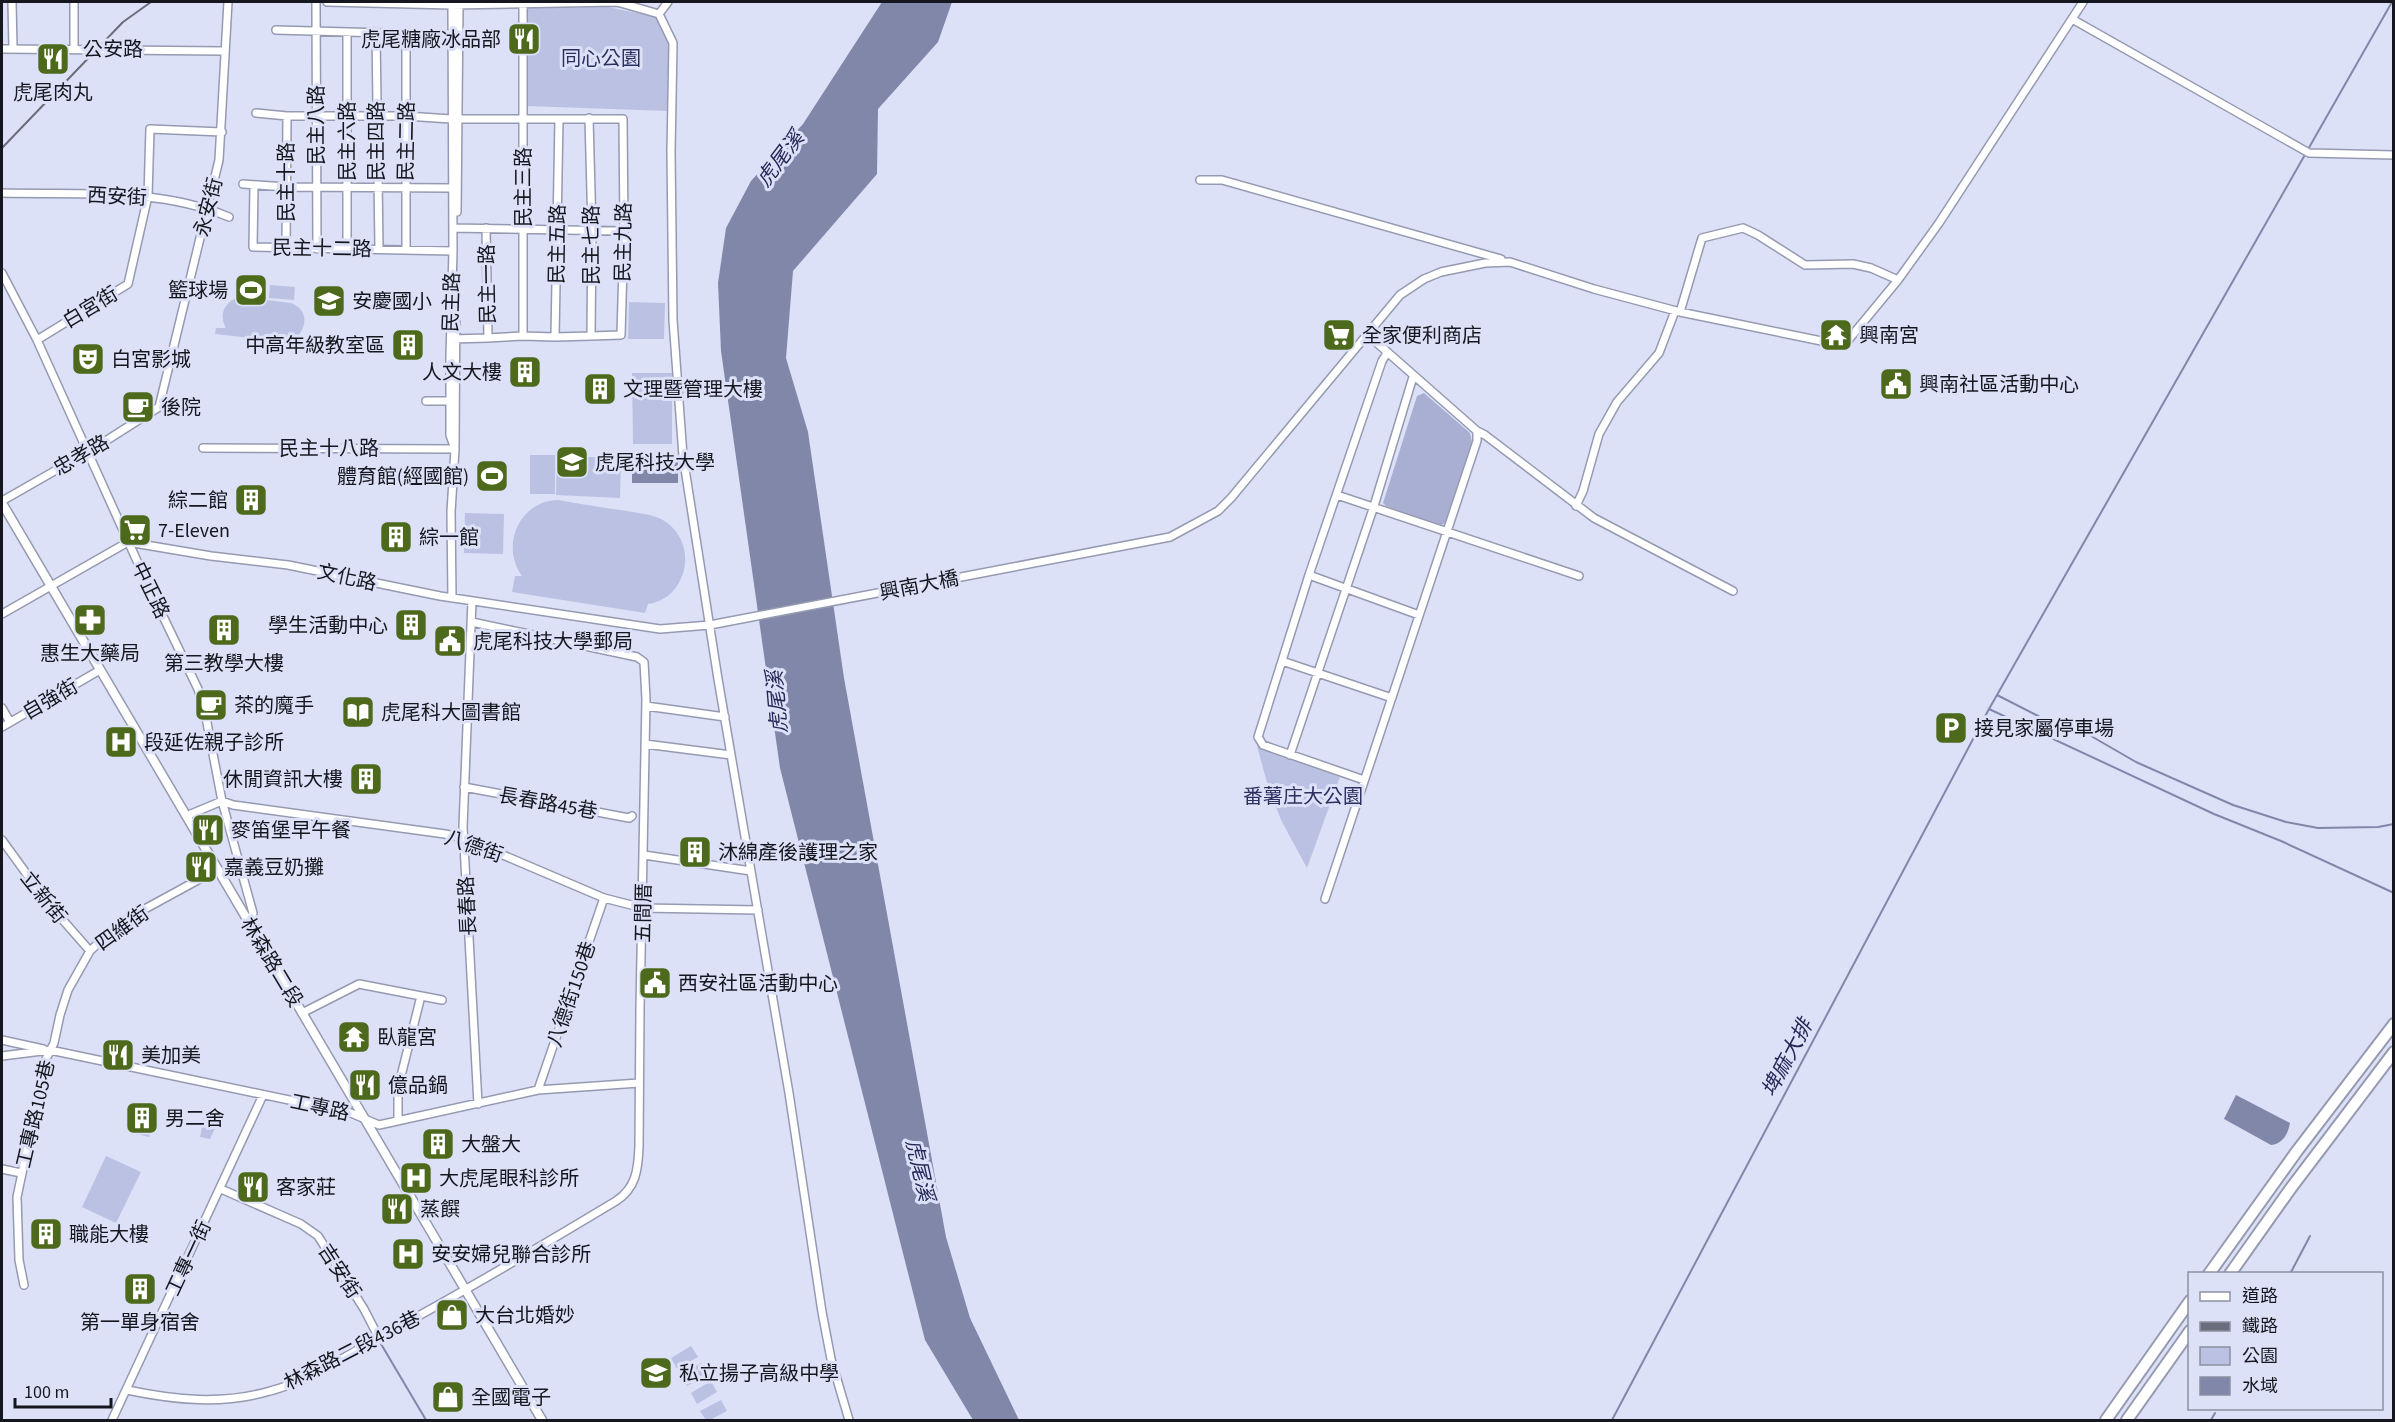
<svg xmlns="http://www.w3.org/2000/svg" width="2395" height="1422" font-family="'Source Sans 3','Noto Sans TC',sans-serif">
  <style>
    .green { fill: #bbc1e2 }
    .forest { fill: #a9afd3 }
    .water { fill: #8187a9 }
    .lines { fill: none; stroke-linecap: round; stroke-linejoin: round }
    .stream { stroke: #8187a9; stroke-width: 2 }
    .minor-casing { stroke: #969ab0; stroke-width: 10 }
    .major-casing { stroke: #969ab0; stroke-width: 11 }
    .highway-casing { stroke: #969ab0; stroke-width: 14 }
    .minor { stroke: #fff; stroke-width: 7 }
    .major { stroke: #fff; stroke-width: 8 }
    .highway { stroke: #fff; stroke-width: 10 }
    .rail { stroke: #6a6d7b; stroke-width: 2 }
    .labels { text-anchor: middle; stroke-width: 6; stroke-linejoin: round; paint-order: stroke }
    .poi-label { font-size: 20px; fill: #15161e; stroke: #dce1f8; text-anchor: start }
    .street-label { font-size: 20px; fill: #15161e; stroke: #dce1f8 }
    .park-label { font-size: 20px; fill: #2c305f; stroke: #dce1f8 }
    .water-label { font-size: 21px; font-style: italic; fill: #242856; stroke: #dce1f8 }
  </style>
  <rect width="100%" height="100%" fill="#dce1f8"/>
  <path class="green" d="M608 7 656 17 670 43 668 111 526 106 525 8Z
    M238 283 264 284 263 297 237 296Z
    M270 285 295 287 294 300 269 298Z
    M241 297 291 303C307 309 308 324 298 336L304 337V344L215 334 216 328H226C218 314 225 300 241 297Z
    M629 302 665 303 664 339H628Z
    M632 373H672V444H633Z
    M530 455H555V494H530Z
    M557 456 621 458 620 498 556 495Z
    M558 500C581 504 604 508 627 511 637 513 649 514 659 518 681 528 691 554 682 576 675 593 665 601 648 604L645 613 512 592 515 576H522C500 546 519 501 558 500Z
    M465 513 504 514 503 554 464 553Z
    M1257 746 1340 777 1307 868 1282 822 1269 790Z
    M144 1104 156 1107 149 1137 137 1134Z
    M204 1116 219 1120 210 1139 200 1137Z
    M106 1156 141 1172 116 1223 82 1207Z
    M691 1346 698 1357 677 1369 671 1358Z
    M701 1363 708 1374 687 1386 681 1375Z
    M711 1381 717 1392 697 1404 691 1393Z
    M721 1400 727 1411 710 1420H706L700 1411Z"/>
  <path class="forest" d="M1424 393 1470 433 1472 442 1445 523 1440 526 1386 506 1383 503 1417 396Z"/>
  <path class="water" d="M882 2H952L938 42 878 109 877 174 793 271 786 358 808 432 844 678 946 1237 970 1318 1019 1420H973L925 1340 780 768 721 351 718 283 726 228 751 181 803 124Z
    M632 460H678V483H632Z
    M2236 1095 2290 1123C2288 1134 2283 1144 2271 1145L2224 1119Z"/>
  <g class="lines">
    <path class="stream" d="M1997 695 2052 723 2072 725 2136 762 2233 805 2286 822 2318 828 2378 827 2394 824
      M1989 709 2214 814 2281 841 2394 893
      M2290 1274 2310 1236
      M381 1344 426 1420
      M1612 1420 1989 709 2392 2
      M2211 1420 2215 1413"/>
    <defs>
      <path id="minor" d="M12 2 13 49
        M316 2 317 249
        M327 2 452 5 617 2 659 14
        M659 14 673 43 671 152 673 320 683 456 718 679 789 1093 822 1312 831 1359 849 1420
        M659 14 668 2
        M2072 19 2309 153 2394 155
        M276 30 456 35
        M376 33 379 249
        M2 49 224 51
        M74 49V2
        M256 113 287 116H406L451 119H623L624 231 621 335 591 336
        M1200 180H1222L1501 259
        M243 184 286 187 451 188
        M254 186 253 247 453 251
        M2 193C78 195 157 187 229 217
        M457 212 459 5
        M453 228 624 231
        M286 248 287 116
        M347 249V33
        M406 249V33
        M2 273 37 340 147 583 198 689 204 707 222 801 253 913 249 924
        M1680 312 1702 238 1743 228 1758 235 1805 265 1853 264 1871 268 1898 280
        M523 336 555 337 559 119
        M555 337 591 336 592 230 589 118
        M488 338 523 336V3
        M452 339 488 338 486 228
        M37 340 128 284 148 196 150 129 222 132
        M426 401H453
        M1477 431 1485 435 1594 518 1733 591
        M455 446 456 280
        M203 448 455 449
        M1337 495 1579 576
        M2 501 93 449 159 407 219 160 228 2
        M1576 506 1583 491 1599 434 1617 402 1659 353 1675 311
        M1309 575 1419 615
        M452 598 451 512 455 449 450 435V357L453 251 452 5
        M472 601 463 827 478 1104
        M2 614 128 542 211 556 288 565 440 596 660 629 710 625 1170 537 1218 511 1231 498 1400 295 1424 279 1441 272 1485 263 1510 262 1594 289 1680 312 1841 345 1845 344 1898 280 1939 223 2083 2
        M1282 661 1392 698
        M646 706 725 717
        M2 708 10 722
        M2 727 100 670
        M645 744 731 755
        M1290 755 1374 506 1413 377
        M1364 780 1263 745 1258 737 1309 575 1382 361 1387 353
        M464 787 629 818 632 816
        M186 816 222 801 233 805 445 834 463 838 604 898 643 908 758 910
        M2 840 47 902 90 951
        M644 855 751 871
        M1325 899 1477 441V431L1368 335
        M302 1013 359 984 442 1000
        M2 1040 43 1049
        M2 1056 50 1050 351 1113 379 1125 538 1090 639 1083
        M538 1090 604 898
        M398 1120V1088L421 996
        M2 1169 21 1173
        M221 1189 301 1224 318 1236 364 1309 379 1338
        M24 1285 19 1260 17 1197 46 1059 54 1043 60 1015 68 990 90 951 111 931 132 916 218 869
        M127 1390C175 1400 222 1405 270 1391 309 1381 345 1356 380 1337 460 1294 538 1248 616 1201 636 1188 638 1170 639 1147L640 1008 646 699 644 662 637 657 472 622
        M112 1420 263 1095"/>
      <path id="major" d="M2 503 542 1420"/>
      <path id="highway" d="M2209 1274 2297 1151 2394 1024
        M2230 1274 2291 1188 2394 1052
        M2106 1420 2190 1301
        M2127 1420 2190 1331"/>
    </defs>
    <use href="#minor" class="minor-casing"/>
    <use href="#major" class="major-casing"/>
    <use href="#highway" class="highway-casing"/>
    <use href="#minor" class="minor"/>
    <use href="#major" class="major"/>
    <use href="#highway" class="highway"/>
    <path class="rail" d="M2 148 123 22 151 2"/>
  </g>
  <defs>
    <symbol id="restaurant-square" viewBox="-11 -11 22 22"><rect x="-9" y="-9" width="18" height="18" rx="4" fill="#4d691b" stroke="#dce1f8"/><path d="M-5-6h1v4h1v-4h1v4h1v-4h1v5L-1.5 .5V6h-2V.5L-5-1ZM5-6V6H3V1.5H1.5Q1.5-4 5-6Z" fill="#fff"/></symbol>
    <symbol id="stadium-square" viewBox="-11 -11 22 22"><rect x="-9" y="-9" width="18" height="18" rx="4" fill="#4d691b" stroke="#dce1f8"/><path d="M0-5a6.5 5 0 1 0 0 10a6.5 5 0 1 0 0-10ZM-3.5-1.8h7v3.6h-7Z" fill="#fff"/></symbol>
    <symbol id="school-square" viewBox="-11 -11 22 22"><rect x="-9" y="-9" width="18" height="18" rx="4" fill="#4d691b" stroke="#dce1f8"/><path d="M0-5L7-2L0 1L-7-2ZM-4 1L0 2.5L4 1V4Q0 6-4 4Z" fill="#fff"/></symbol>
    <symbol id="supermarket-square" viewBox="-11 -11 22 22"><rect x="-9" y="-9" width="18" height="18" rx="4" fill="#4d691b" stroke="#dce1f8"/><path d="M-6-5.5h2.5l.6 2H6L4.5 2H-2.5L-4.4-4H-6ZM-1.5 3.2a1.3 1.3 0 1 0 .1 0ZM3 3.2a1.3 1.3 0 1 0 .1 0Z" fill="#fff"/></symbol>
    <symbol id="temple-square" viewBox="-11 -11 22 22"><rect x="-9" y="-9" width="18" height="18" rx="4" fill="#4d691b" stroke="#dce1f8"/><path d="M0-6L5-2H3V0L6.5 2.5H4V6H1.5V3h-3V6H-4V2.5H-6.5L-3 0V-2H-5Z" fill="#fff"/></symbol>
    <symbol id="building-square" viewBox="-11 -11 22 22"><rect x="-9" y="-9" width="18" height="18" rx="4" fill="#4d691b" stroke="#dce1f8"/><path d="M-4-6H4V6H1V3H-1V6H-4ZM-2.5-4.3h1.7v1.8h-1.7ZM.8-4.3h1.7v1.8H.8ZM-2.5-1h1.7V.8h-1.7ZM.8-1h1.7V.8H.8Z" fill="#fff"/></symbol>
    <symbol id="theatre-square" viewBox="-11 -11 22 22"><rect x="-9" y="-9" width="18" height="18" rx="4" fill="#4d691b" stroke="#dce1f8"/><path d="M-5-5.5Q0-4 5-5.5V0Q5 5 0 6Q-5 5-5 0ZM-3.3-2.5H-1v1.5H-3.3ZM1-2.5H3.3v1.5H1ZM-2.8 1Q0 5.5 2.8 1Z" fill="#fff"/></symbol>
    <symbol id="civic-square" viewBox="-11 -11 22 22"><rect x="-9" y="-9" width="18" height="18" rx="4" fill="#4d691b" stroke="#dce1f8"/><path d="M-.6-6.5H3V-4.5H.6V-3L4-1V1h2V6H-6V1h2V-1L-.6-3ZM-1.2 2.5V6h2.4V2.5Z" fill="#fff"/></symbol>
    <symbol id="cafe-square" viewBox="-11 -11 22 22"><rect x="-9" y="-9" width="18" height="18" rx="4" fill="#4d691b" stroke="#dce1f8"/><path d="M-5.5-4.5H6V0H3Q3 3.5 0 3.5H-2.5Q-5.5 3.5-5.5 0ZM3-3.2v2h1.7v-2ZM-6 4.5H4V6H-6Z" fill="#fff"/></symbol>
    <symbol id="university-square" viewBox="-11 -11 22 22"><rect x="-9" y="-9" width="18" height="18" rx="4" fill="#4d691b" stroke="#dce1f8"/><path d="M0-5L7-2L0 1L-7-2ZM-4 1L0 2.5L4 1V4Q0 6-4 4Z" fill="#fff"/></symbol>
    <symbol id="pharmacy-square" viewBox="-11 -11 22 22"><rect x="-9" y="-9" width="18" height="18" rx="4" fill="#4d691b" stroke="#dce1f8"/><path d="M-2-6h4v4h4v4h-4v4h-4v-4h-4v-4h4Z" fill="#fff"/></symbol>
    <symbol id="library-square" viewBox="-11 -11 22 22"><rect x="-9" y="-9" width="18" height="18" rx="4" fill="#4d691b" stroke="#dce1f8"/><path d="M-6-4Q-3-5.5-.7-3.5V5Q-3 3-6 4ZM6-4Q3-5.5 .7-3.5V5Q3 3 6 4Z" fill="#fff"/></symbol>
    <symbol id="parking-square" viewBox="-11 -11 22 22"><rect x="-9" y="-9" width="18" height="18" rx="4" fill="#4d691b" stroke="#dce1f8"/><path d="M-3.5-5.5H1a3.5 3.5 0 0 1 0 7H-1V5.5H-3.5ZM-1-3.4V-.6H.8a1.4 1.4 0 0 0 0-2.8Z" fill="#fff"/></symbol>
    <symbol id="hospital-square" viewBox="-11 -11 22 22"><rect x="-9" y="-9" width="18" height="18" rx="4" fill="#4d691b" stroke="#dce1f8"/><path d="M-5-5h3v3.5h4V-5h3V5h-3V1.5h-4V5h-3Z" fill="#fff"/></symbol>
    <symbol id="shop-square" viewBox="-11 -11 22 22"><rect x="-9" y="-9" width="18" height="18" rx="4" fill="#4d691b" stroke="#dce1f8"/><path d="M-5-2.5h2.3a2.7 3.5 0 0 1 5.4 0H5L5.5 6h-11ZM-1.5-2.5h3a1.5 2.3 0 0 0-3 0Z" fill="#fff"/></symbol>
  </defs>
  <g fill-rule="evenodd">
    <use href="#restaurant-square" x="505" y="20" width="38" height="38"/>
    <use href="#restaurant-square" x="34" y="40" width="38" height="38"/>
    <use href="#stadium-square" x="232" y="271" width="38" height="38"/>
    <use href="#school-square" x="310" y="282" width="38" height="38"/>
    <use href="#supermarket-square" x="1320" y="316" width="38" height="38"/>
    <use href="#temple-square" x="1817" y="316" width="38" height="38"/>
    <use href="#building-square" x="389" y="326" width="38" height="38"/>
    <use href="#theatre-square" x="69" y="340" width="38" height="38"/>
    <use href="#building-square" x="506" y="353" width="38" height="38"/>
    <use href="#civic-square" x="1877" y="365" width="38" height="38"/>
    <use href="#building-square" x="581" y="370" width="38" height="38"/>
    <use href="#cafe-square" x="119" y="388" width="38" height="38"/>
    <use href="#university-square" x="553" y="443" width="38" height="38"/>
    <use href="#stadium-square" x="473" y="457" width="38" height="38"/>
    <use href="#building-square" x="232" y="481" width="38" height="38"/>
    <use href="#supermarket-square" x="116" y="511" width="38" height="38"/>
    <use href="#building-square" x="377" y="518" width="38" height="38"/>
    <use href="#pharmacy-square" x="71" y="601" width="38" height="38"/>
    <use href="#building-square" x="392" y="606" width="38" height="38"/>
    <use href="#building-square" x="205" y="611" width="38" height="38"/>
    <use href="#civic-square" x="431" y="622" width="38" height="38"/>
    <use href="#cafe-square" x="192" y="686" width="38" height="38"/>
    <use href="#library-square" x="339" y="693" width="38" height="38"/>
    <use href="#parking-square" x="1932" y="709" width="38" height="38"/>
    <use href="#hospital-square" x="102" y="723" width="38" height="38"/>
    <use href="#building-square" x="347" y="760" width="38" height="38"/>
    <use href="#restaurant-square" x="189" y="811" width="38" height="38"/>
    <use href="#building-square" x="676" y="833" width="38" height="38"/>
    <use href="#restaurant-square" x="182" y="848" width="38" height="38"/>
    <use href="#civic-square" x="636" y="964" width="38" height="38"/>
    <use href="#temple-square" x="335" y="1018" width="38" height="38"/>
    <use href="#restaurant-square" x="99" y="1036" width="38" height="38"/>
    <use href="#restaurant-square" x="346" y="1066" width="38" height="38"/>
    <use href="#building-square" x="123" y="1099" width="38" height="38"/>
    <use href="#building-square" x="419" y="1125" width="38" height="38"/>
    <use href="#hospital-square" x="397" y="1159" width="38" height="38"/>
    <use href="#restaurant-square" x="234" y="1168" width="38" height="38"/>
    <use href="#restaurant-square" x="378" y="1190" width="38" height="38"/>
    <use href="#building-square" x="27" y="1215" width="38" height="38"/>
    <use href="#hospital-square" x="389" y="1235" width="38" height="38"/>
    <use href="#building-square" x="121" y="1270" width="38" height="38"/>
    <use href="#shop-square" x="433" y="1296" width="38" height="38"/>
    <use href="#school-square" x="637" y="1354" width="38" height="38"/>
    <use href="#shop-square" x="429" y="1378" width="38" height="38"/>
  </g>
  <g class="labels">
    <g class="poi-label">
      <text x="501" y="46" text-anchor="end">虎尾糖廠冰品部</text>
      <text x="53" y="99" text-anchor="middle">虎尾肉丸</text>
      <text x="228" y="297" text-anchor="end">籃球場</text>
      <text x="352" y="308">安慶國小</text>
      <text x="1362" y="342">全家便利商店</text>
      <text x="1859" y="342">興南宮</text>
      <text x="385" y="352" text-anchor="end">中高年級教室區</text>
      <text x="111" y="366">白宮影城</text>
      <text x="502" y="379" text-anchor="end">人文大樓</text>
      <text x="1919" y="391">興南社區活動中心</text>
      <text x="623" y="396">文理暨管理大樓</text>
      <text x="161" y="414">後院</text>
      <text x="595" y="469">虎尾科技大學</text>
      <text x="469" y="483" text-anchor="end">體育館(經國館)</text>
      <text x="228" y="507" text-anchor="end">綜二館</text>
      <text x="158" y="537">7-Eleven</text>
      <text x="419" y="544">綜一館</text>
      <text x="388" y="632" text-anchor="end">學生活動中心</text>
      <text x="473" y="648">虎尾科技大學郵局</text>
      <text x="90" y="660" text-anchor="middle">惠生大藥局</text>
      <text x="224" y="670" text-anchor="middle">第三教學大樓</text>
      <text x="234" y="712">茶的魔手</text>
      <text x="381" y="719">虎尾科大圖書館</text>
      <text x="1974" y="735">接見家屬停車場</text>
      <text x="144" y="749">段延佐親子診所</text>
      <text x="343" y="786" text-anchor="end">休閒資訊大樓</text>
      <text x="231" y="837">麥笛堡早午餐</text>
      <text x="718" y="859">沐綿產後護理之家</text>
      <text x="224" y="874">嘉義豆奶攤</text>
      <text x="678" y="990">西安社區活動中心</text>
      <text x="377" y="1044">臥龍宮</text>
      <text x="141" y="1062">美加美</text>
      <text x="388" y="1092">億品鍋</text>
      <text x="165" y="1125">男二舍</text>
      <text x="461" y="1151">大盤大</text>
      <text x="439" y="1185">大虎尾眼科診所</text>
      <text x="276" y="1194">客家莊</text>
      <text x="420" y="1216">蒸饌</text>
      <text x="69" y="1241">職能大樓</text>
      <text x="431" y="1261">安安婦兒聯合診所</text>
      <text x="475" y="1322">大台北婚妙</text>
      <text x="140" y="1329" text-anchor="middle">第一單身宿舍</text>
      <text x="679" y="1380">私立揚子高級中學</text>
      <text x="471" y="1404">全國電子</text>
    </g>
    <g class="street-label">
      <text x="113" y="56">公安路</text>
      <text transform="translate(316 125) rotate(-90)" y="7">民主八路</text>
      <text transform="translate(347 141) rotate(-90)" y="7">民主六路</text>
      <text transform="translate(376 141) rotate(-90)" y="7">民主四路</text>
      <text transform="translate(406 141) rotate(-89)" y="7">民主二路</text>
      <text transform="translate(286 182) rotate(-90)" y="7">民主十路</text>
      <text transform="translate(523 187) rotate(-90)" y="7">民主三路</text>
      <text transform="translate(117 196) rotate(3)" y="7">西安街</text>
      <text transform="translate(208 207) rotate(-76)" y="7">永安街</text>
      <text transform="translate(623 242) rotate(-89)" y="7">民主九路</text>
      <text transform="translate(557 244) rotate(-89)" y="7">民主五路</text>
      <text transform="translate(591 245) rotate(-90)" y="7">民主七路</text>
      <text transform="translate(322 248) rotate(1)" y="7">民主十二路</text>
      <text transform="translate(487 284) rotate(-91)" y="7">民主一路</text>
      <text transform="translate(451 302) rotate(-88)" y="7">民主路</text>
      <text transform="translate(90 307) rotate(-31)" y="7">白宮街</text>
      <text x="329" y="455">民主十八路</text>
      <text transform="translate(81 455) rotate(-30)" y="7">忠孝路</text>
      <text transform="translate(347 577) rotate(12)" y="7">文化路</text>
      <text transform="translate(919 585) rotate(-11)" y="7">興南大橋</text>
      <text transform="translate(151 590) rotate(64)" y="7">中正路</text>
      <text transform="translate(50 699) rotate(-30)" y="7">自強街</text>
      <text transform="translate(548 803) rotate(10)" y="7">長春路45巷</text>
      <text transform="translate(474 846) rotate(19)" y="7">八德街</text>
      <text transform="translate(44 897) rotate(51)" y="7">立新街</text>
      <text transform="translate(467 906) rotate(-93)" y="7">長春路</text>
      <text transform="translate(643 913) rotate(-89)" y="7">五間厝</text>
      <text transform="translate(122 928) rotate(-36)" y="7">四維街</text>
      <text transform="translate(272 962) rotate(59)" y="7">林森路二段</text>
      <text transform="translate(571 994) rotate(-71)" y="7">八德街150巷</text>
      <text transform="translate(320 1107) rotate(12)" y="7">工專路</text>
      <text transform="translate(35 1114) rotate(-77)" y="7">工專路105巷</text>
      <text transform="translate(188 1258) rotate(-65)" y="7">工專一街</text>
      <text transform="translate(340 1271) rotate(57)" y="7">吉安街</text>
      <text transform="translate(352 1350) rotate(-27)" y="7">林森路二段436巷</text>
    </g>
    <g class="park-label">
      <text x="601" y="65">同心公園</text>
      <text x="1303" y="803">番薯庄大公園</text>
    </g>
    <g class="water-label">
      <text transform="translate(780 159) rotate(-53)" y="7">虎尾溪</text>
      <text transform="translate(777 702) rotate(-95)" y="7">虎尾溪</text>
      <text transform="translate(1787 1058) rotate(-62)" y="7">埤麻大排</text>
      <text transform="translate(920 1170) rotate(77)" y="7">虎尾溪</text>
    </g>
  </g>
  <rect width="2395" height="1422" fill="none" stroke="#15161e" stroke-width="6"/>
  <rect x="2188" y="1272" width="195" height="138" fill="#dce1f8" stroke="#8c90a1" stroke-width="1.5"/>
  <rect x="2200" y="1292" width="30" height="9" fill="#ffffff" stroke="#8c90a1" stroke-width="1.5"/>
  <text x="2242" y="1302" font-size="18" fill="#15161e">道路</text>
  <rect x="2200" y="1322" width="30" height="9" fill="#6a6d7b" stroke="#8c90a1" stroke-width="1.5"/>
  <text x="2242" y="1332" font-size="18" fill="#15161e">鐵路</text>
  <rect x="2200" y="1347" width="30" height="18" fill="#bbc1e2" stroke="#8c90a1" stroke-width="1.5"/>
  <text x="2242" y="1362" font-size="18" fill="#15161e">公園</text>
  <rect x="2200" y="1377" width="30" height="18" fill="#8187a9" stroke="#8c90a1" stroke-width="1.5"/>
  <text x="2242" y="1392" font-size="18" fill="#15161e">水域</text>
  <path d="M15 1398v9h96v-9" fill="none" stroke="#15161e" stroke-width="3"/>
  <text x="24" y="1398" font-size="18" fill="#15161e" stroke="#dce1f8" stroke-width="4.5" paint-order="stroke">100 m</text>
</svg>
